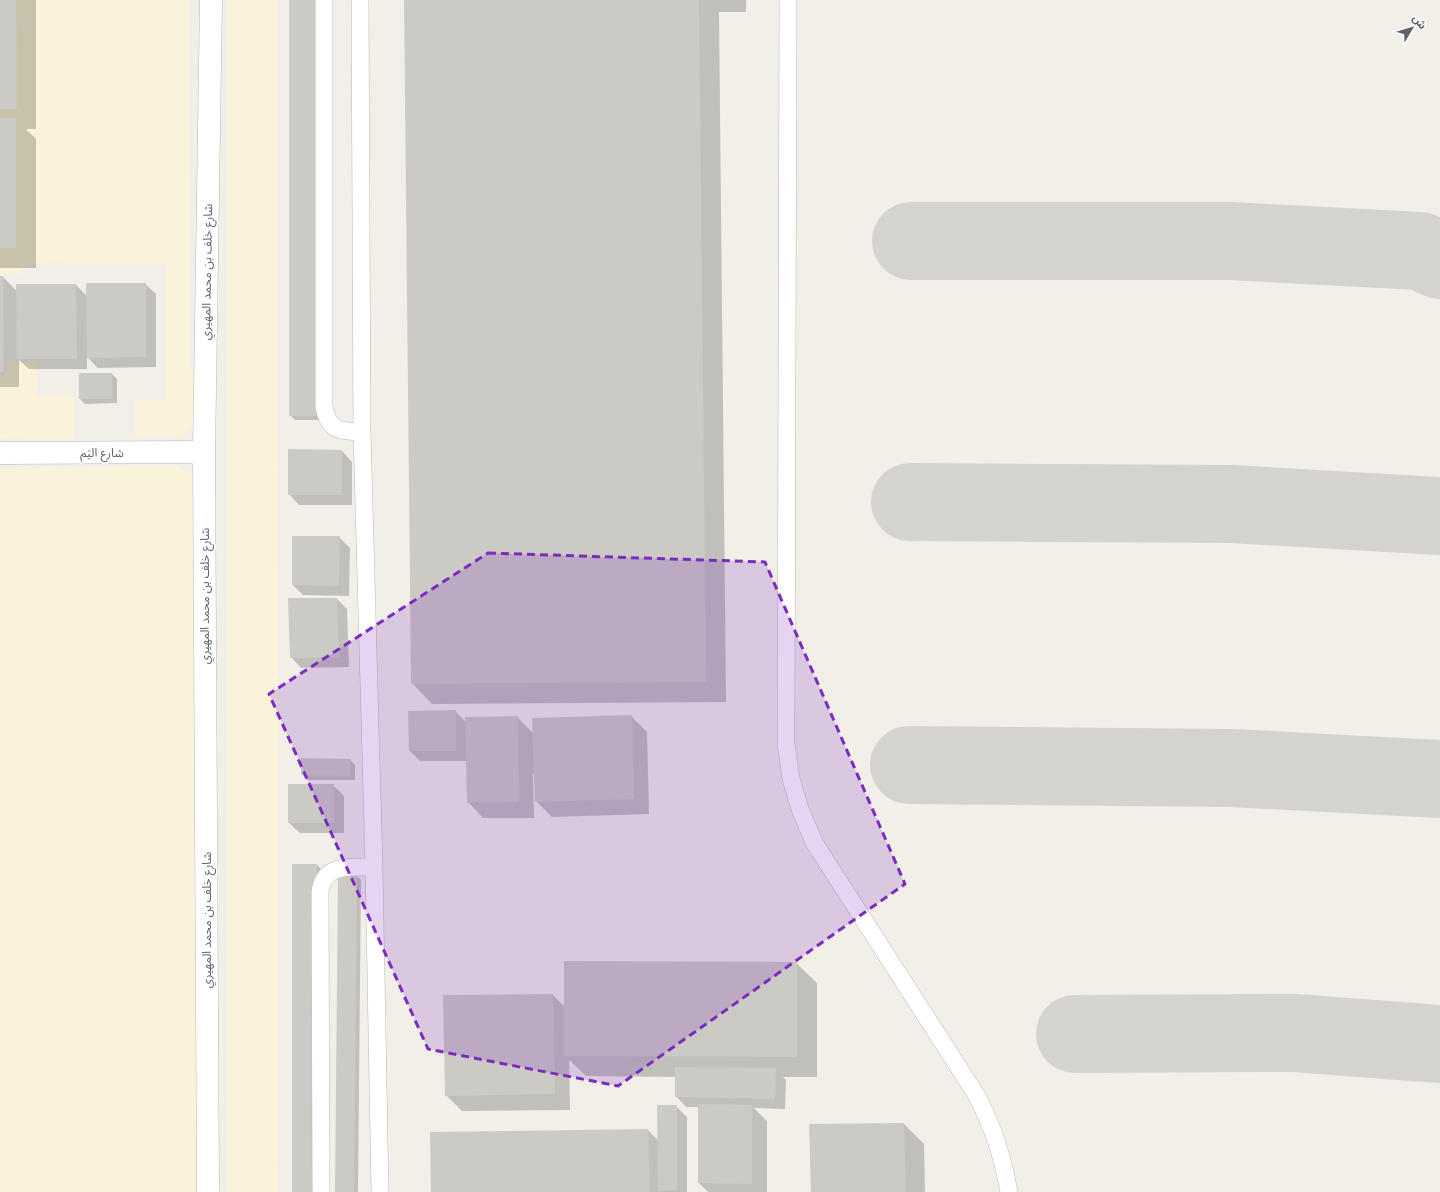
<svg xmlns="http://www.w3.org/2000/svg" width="1440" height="1192" font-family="Montserrat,'Noto Sans Arabic',sans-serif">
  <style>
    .sand { fill: #fbf3d9 }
    .shadow { fill: #0003 }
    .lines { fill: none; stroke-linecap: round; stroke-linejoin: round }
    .taxiway { stroke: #d4d3d0; stroke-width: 78 }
    .building { fill: #cccac5 }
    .service-casing { stroke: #b5b8bc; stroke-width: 18 }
    .minor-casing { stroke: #b5b8bc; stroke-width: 23 }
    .service { stroke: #fff; stroke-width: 17 }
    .minor { stroke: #fff; stroke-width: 22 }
    .marked { fill: #7b2cbf; fill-opacity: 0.2; stroke: #7b2cbf; stroke-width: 3; stroke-dasharray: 8 5; stroke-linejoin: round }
    .labels { text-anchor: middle; stroke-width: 4; stroke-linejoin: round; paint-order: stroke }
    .street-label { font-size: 12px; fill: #5f6368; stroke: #fff }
  </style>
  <rect width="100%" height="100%" fill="#f1efe8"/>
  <path class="sand" d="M16 0H189L190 369 202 384 196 425 183 436H135V400H166V264L27 263 20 274H0V248H16V118H0V109H17Z
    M227 0H277L278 1192H227Z
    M6 362H37V396H74V440L0 439V377H6Z
    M177 466 192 474 204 489V1192H0V468Z"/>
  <path class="shadow" d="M0 0H36V129H26L36 139V268H0Z
    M290 0H320V420H295L290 415Z
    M405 0H746V12H719L726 702 432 704 412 683Z
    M0 277H3L17 291 76 285 87 296 145 284 156 294V367L98 368 87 357V369H29L19 360V387H0Z
    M112 374 117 379V403L85 404 80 399Z
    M289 450 342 451 352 462V505H299L289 494Z
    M339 537 350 548 349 596 303 595 293 585Z
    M337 599 347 609 349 667 301 668 291 657Z
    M455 711 466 722 517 717 534 734 631 716 647 732 649 814 552 817 536 801 535 773 533 774 534 818H483L468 802 467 761H420L410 751Z
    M350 760 355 765V780H307L302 774Z
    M333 785 344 796V833H300L289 823Z
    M317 865 322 870 293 1192Z
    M356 875 361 880 358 1192H336Z
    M796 963 817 983V1077H783L786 1080 785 1109 754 1108 767 1121V1192H708L699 1183V1107H686L676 1096V1077L586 1076 569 1060 570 1110 462 1111 446 1095 553 995 565 1007Z
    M676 1106 687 1117V1192H432L648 1130 658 1140Z
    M904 1124 924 1144 925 1192H812Z"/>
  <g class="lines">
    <path class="taxiway" d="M911 241H1230L1420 251 1440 260
      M910 502 1231 504 1440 516
      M909 765 1232 768 1440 779
      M1075 1034 1295 1033 1440 1044"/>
  </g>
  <path class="building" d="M0 0H16L17 109H0Z
    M289 0H315L316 416H289Z
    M404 0H699L706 682 411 684Z
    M0 118H16V248H0Z
    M0 276H3L4 372H0Z
    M86 283H146V357L87 358Z
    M16 284H76L77 359H17Z
    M79 373H112V399H79Z
    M288 449 342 450V495H288Z
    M292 536H340L339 586 292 585Z
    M288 598H337L339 657 290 658Z
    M456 710V751H409L408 711Z
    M632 715 634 799 535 802 532 718Z
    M518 716 519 802 467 803 465 717Z
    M301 758 351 759 350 776 301 775Z
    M288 784H334V823H288Z
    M292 864H317V1192H292Z
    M338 874H357L354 1192H335Z
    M564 961 797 962V1057L564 1056Z
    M553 994 555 1094 445 1096 443 995Z
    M675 1067 776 1068 775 1099 675 1097Z
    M698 1104 752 1105V1184L698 1183Z
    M657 1105H677V1190L658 1191Z
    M904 1123 906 1192H811L809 1124Z
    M648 1129 650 1192H431L430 1132Z"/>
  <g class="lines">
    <defs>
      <path id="service" d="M324 0V407C329 432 341 431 362 432
        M360 0 362 432 374 867 380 1192
        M788 0 786 744 791 779 801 812 815 844 977 1096C994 1129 1002 1155 1009 1192
        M321 1192 320 892C324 862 351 868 374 867"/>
      <path id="minor" d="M0 453 189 452 204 454
        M208 1192 204 454 211 0"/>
    </defs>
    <use href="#service" class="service-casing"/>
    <use href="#minor" class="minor-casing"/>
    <use href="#service" class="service"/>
    <use href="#minor" class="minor"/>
  </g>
  <path class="marked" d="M488 553 765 562 905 884 618 1086 428 1049 269 694Z"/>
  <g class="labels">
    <g class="street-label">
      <text transform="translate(207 272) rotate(-89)" y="4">شارع خلف بن محمد المهيري</text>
      <text x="102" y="457">شارع اليَم</text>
      <text transform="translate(205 596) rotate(-90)" y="4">شارع خلف بن محمد المهيري</text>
      <text transform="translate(207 920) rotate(-90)" y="4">شارع خلف بن محمد المهيري</text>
    </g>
  </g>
  <g transform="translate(1412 28) rotate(52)" stroke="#ffffff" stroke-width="3" paint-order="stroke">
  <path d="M0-3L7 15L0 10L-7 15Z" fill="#5f6368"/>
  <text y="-6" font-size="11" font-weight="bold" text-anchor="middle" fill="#5f6368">ش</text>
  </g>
</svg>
